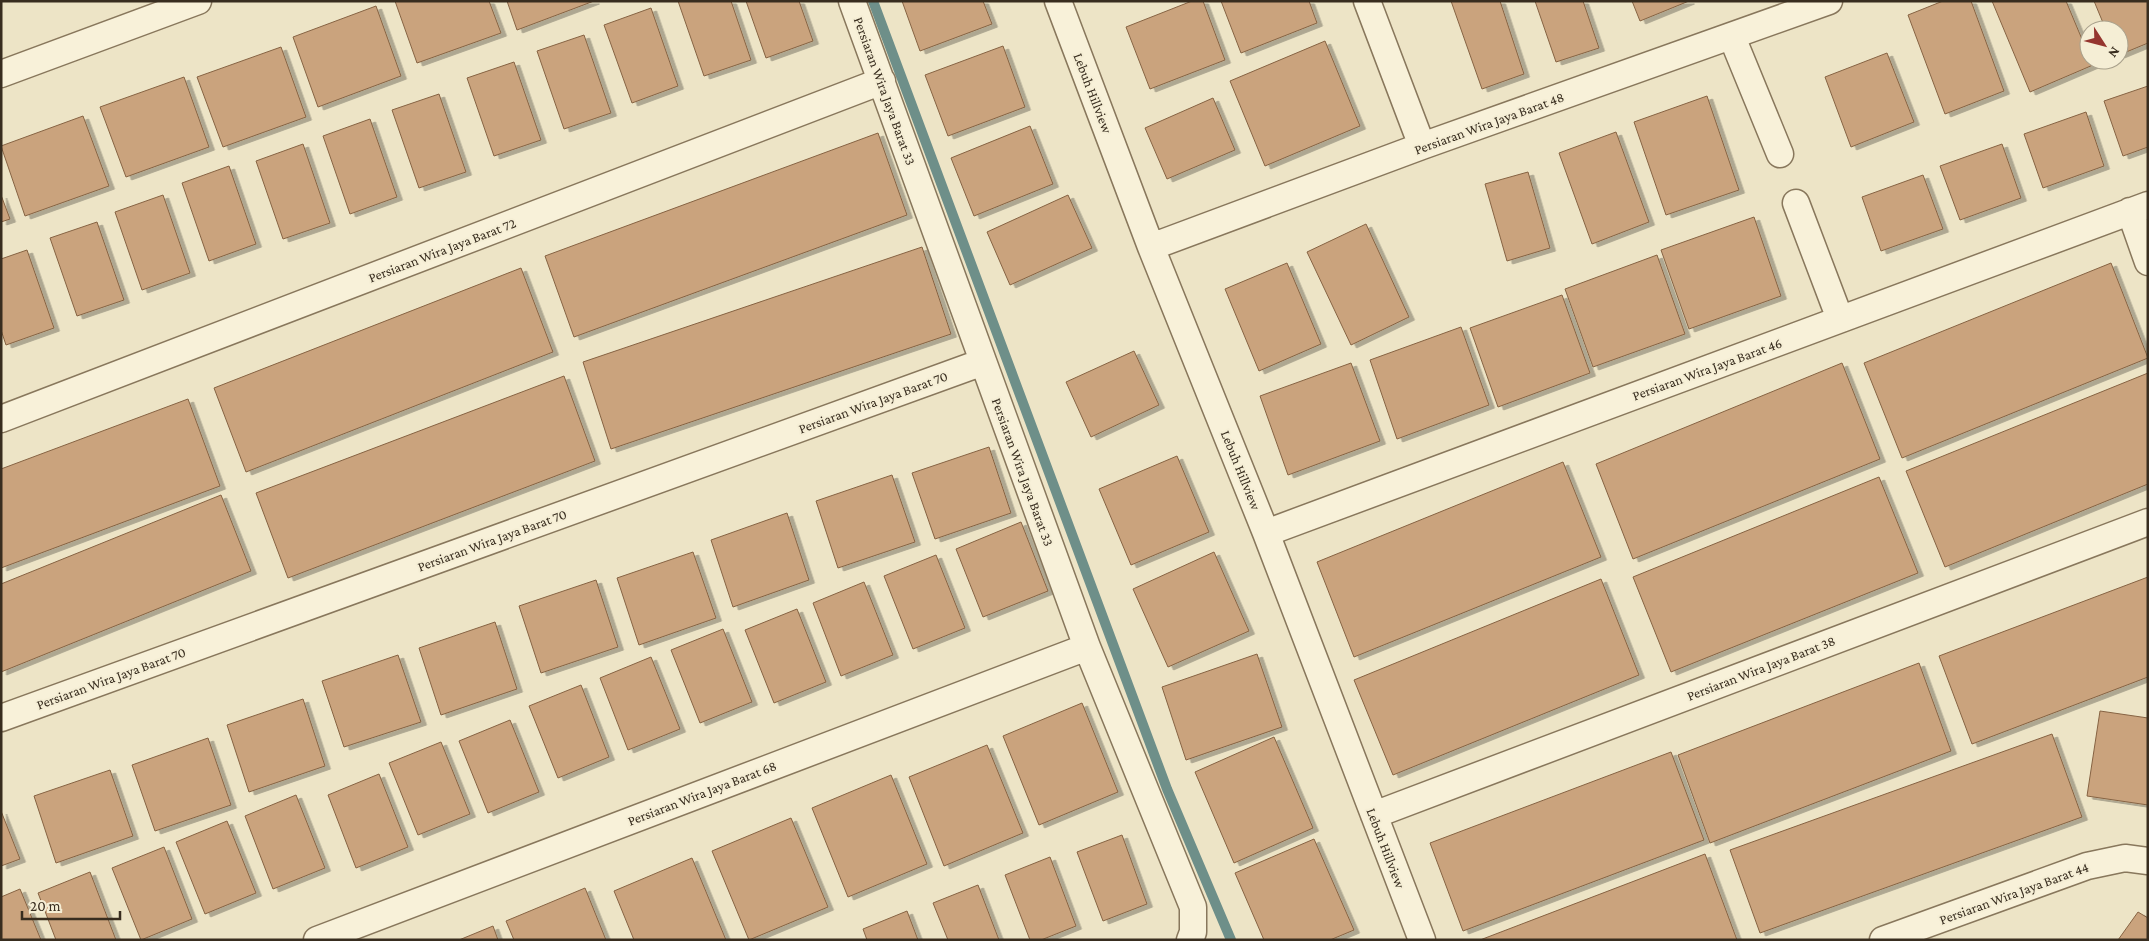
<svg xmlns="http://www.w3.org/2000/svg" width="2149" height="941" font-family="'Crimson Pro',serif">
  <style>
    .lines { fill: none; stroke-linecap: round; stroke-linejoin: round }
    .stream { stroke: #6e8f89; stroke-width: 10 }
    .building { fill: #caa37d; stroke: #866343; filter: url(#shadow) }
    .minor-casing { stroke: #88775c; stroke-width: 29 }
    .minor { stroke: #f8f1d9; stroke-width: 26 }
    .labels { text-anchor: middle; stroke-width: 4; stroke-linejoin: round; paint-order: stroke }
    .street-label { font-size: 14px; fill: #382d1f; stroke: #f5eed5 }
  </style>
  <defs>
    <filter id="shadow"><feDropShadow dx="5.5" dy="3" stdDeviation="0" flood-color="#0004"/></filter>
  </defs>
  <rect width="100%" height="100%" fill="#ede4c6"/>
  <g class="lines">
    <path class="stream" d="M873 1 1167 789 1231 940"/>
  </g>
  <path class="building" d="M395 1H489L501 33 417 63Z
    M507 1H594L517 30Z
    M678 1H731L751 60 704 76Z
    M746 1H799L813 41 766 58Z
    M902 1H983L992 24 920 51Z
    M1192 1H1203L1225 60 1150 89 1126 27Z
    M1221 1H1309L1317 23 1241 53Z
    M1451 1H1500L1524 74 1482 89Z
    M1535 1H1583L1599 48 1556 62Z
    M1632 1H1689L1640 21Z
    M1943 1H1971L2004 91 1945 114 1908 15Z
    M1992 1H2066L2089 56V60L2093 65 2030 92Z
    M2094 1H2148V43L2119 55V30H2106Z
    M376 6 401 76 318 107 293 37Z
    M651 8 678 86 632 103 604 25Z
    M584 35 611 113 564 129 537 51Z
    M1325 41 1360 126 1265 166 1230 81Z
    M1003 46 1025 107 948 136 925 75Z
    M281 47 306 117 223 147 197 77Z
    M1887 53 1914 122 1851 147 1825 77Z
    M514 62 541 140 494 156 467 78Z
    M184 77 209 147 126 177 100 107Z
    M2148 86V147L2123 156 2104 101Z
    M439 94 466 172 419 188 392 110Z
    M1707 96 1739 190 1666 215 1634 122Z
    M1213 98 1235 150 1167 179 1145 128Z
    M2086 112 2104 166 2043 188 2024 134Z
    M83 116 109 186 25 216 1 146Z
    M370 119 397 197 350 214 323 136Z
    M1030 126 1053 184 974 216 951 158Z
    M1616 132 1649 222 1592 244 1559 153Z
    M878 133 907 215 574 337 545 256Z
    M303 144 330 223 283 239 256 161Z
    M2002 144 2021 198 1960 220 1940 166Z
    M229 166 256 244 209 261 182 183Z
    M1528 172 1550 248 1507 261 1485 184Z
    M1923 175 1943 229 1881 251 1862 197Z
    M1 195 10 219 1 222Z
    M163 195 190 273 142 290 115 212Z
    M1068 195 1092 248 1010 285 987 232Z
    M1754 217 1781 296 1689 329 1661 250Z
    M97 222 124 300 77 316 50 238Z
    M1366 224 1409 317 1351 345 1307 252Z
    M922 247 951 334 611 449 583 362Z
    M27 250 54 328 6 345 1 330V259Z
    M1657 255 1685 334 1593 367 1565 289Z
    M1287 263 1321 344 1259 371 1225 289Z
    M2111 263 2148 358 1902 458 1864 363Z
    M521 268 553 352 246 472 214 388Z
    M1562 295 1590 373 1498 407 1470 328Z
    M1461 327 1489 405 1397 439 1370 360Z
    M1134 351 1159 405 1091 437 1066 382Z
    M1351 363 1380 441 1288 475 1260 396Z
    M1842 363 1880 459 1633 559 1596 464Z
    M2148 373V484L1945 567 1906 471Z
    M564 376 595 461 288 578 256 493Z
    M188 399 220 486 1 568V469Z
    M989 447 1011 513 935 539 912 473Z
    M1177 456 1209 532 1131 565 1099 489Z
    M1563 462 1601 557 1354 657 1317 562Z
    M892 475 915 542 838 568 816 501Z
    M1879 477 1918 573 1671 672 1633 577Z
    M221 495 251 571 1 672V584Z
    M787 513 809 580 733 607 711 540Z
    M1021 522 1048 591 983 617 956 549Z
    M693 552 716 618 639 645 617 578Z
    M1214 552 1249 631 1168 667 1133 589Z
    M936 555 965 628 913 649 884 576Z
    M2148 577V677L1972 744 1939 656Z
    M1601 579 1639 675 1393 775 1354 680Z
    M596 580 618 647 541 673 519 606Z
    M864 582 893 655 841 676 813 603Z
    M797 609 826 682 774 703 745 630Z
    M495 622 517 689 441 715 419 648Z
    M723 629 752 702 700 723 671 650Z
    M1257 654 1282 727 1186 760 1162 687Z
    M398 655 421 722 344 747 322 681Z
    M651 657 680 729 628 750 600 678Z
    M1919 663 1951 751 1710 843 1678 755Z
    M581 685 609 757 558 778 529 706Z
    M303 699 325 766 249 792 227 725Z
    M1082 703 1118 792 1039 825 1003 736Z
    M2100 711 2148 718V805L2087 796Z
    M510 720 539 792 488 813 459 741Z
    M2052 734 2082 817 1760 933 1730 850Z
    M1274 737 1313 828 1234 863 1195 772Z
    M208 738 231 805 155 831 132 765Z
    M441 742 470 814 418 835 389 763Z
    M987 745 1023 833 944 866 909 777Z
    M1671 752 1704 840 1463 931 1430 843Z
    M110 770 133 836 56 863 34 796Z
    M379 774 408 847 356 868 328 795Z
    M891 775 927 864 848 897 812 808Z
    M296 795 325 868 273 889 245 816Z
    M1 811 20 859 1 866Z
    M791 818 828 907 749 940 712 851Z
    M227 821 256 893 205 914 176 842Z
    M1122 835 1147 904 1103 921 1077 852Z
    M1314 839 1354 930 1330 940H1264L1235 873Z
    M164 847 192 919 141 940 112 868Z
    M1705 854 1737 940H1480Z
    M1050 857 1076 926 1041 940H1030L1005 875Z
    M692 858 726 940H634L614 891Z
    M90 872 116 940H56L38 893Z
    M978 885 999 940H948L933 903Z
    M585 888 606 940H514L506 921Z
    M20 889 41 940H1V897Z
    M907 911 918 940H867L863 929Z
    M2138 912 2148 918V940H2118Z
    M493 926 498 940H459Z"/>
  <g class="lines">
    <defs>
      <path id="minor" d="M852 1 1087 647 1193 907V932L1190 940
        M1058 1 1151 247 1266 533 1422 940
        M1367 1 1422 146
        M1732 37 1780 154
        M1 74 198 1
        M1796 203 1840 319
        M2130 211 2148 262
        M1151 247 1422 146 1829 1
        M1 419 882 81
        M1266 533 2148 205
        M1 718 983 362
        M1374 815 2148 522
        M317 940 1087 647
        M1883 940 2087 866 2125 858 2148 861"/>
    </defs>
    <use href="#minor" class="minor-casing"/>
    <use href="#minor" class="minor"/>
  </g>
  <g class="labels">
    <g class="street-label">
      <text transform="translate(885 91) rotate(70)" y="5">Persiaran Wira Jaya Barat 33</text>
      <text transform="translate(1093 93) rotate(69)" y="5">Lebuh Hillview</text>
      <text transform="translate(1489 123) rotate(-20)" y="5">Persiaran Wira Jaya Barat 48</text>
      <text transform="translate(442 250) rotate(-21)" y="5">Persiaran Wira Jaya Barat 72</text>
      <text transform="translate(1707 369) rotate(-20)" y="5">Persiaran Wira Jaya Barat 46</text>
      <text transform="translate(873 402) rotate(-20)" y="5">Persiaran Wira Jaya Barat 70</text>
      <text transform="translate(1241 470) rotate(68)" y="5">Lebuh Hillview</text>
      <text transform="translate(1023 472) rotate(70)" y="5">Persiaran Wira Jaya Barat 33</text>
      <text transform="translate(492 540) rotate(-20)" y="5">Persiaran Wira Jaya Barat 70</text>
      <text transform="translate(1761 668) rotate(-21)" y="5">Persiaran Wira Jaya Barat 38</text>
      <text transform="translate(111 678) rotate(-20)" y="5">Persiaran Wira Jaya Barat 70</text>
      <text transform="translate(702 793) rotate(-21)" y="5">Persiaran Wira Jaya Barat 68</text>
      <text transform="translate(1386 848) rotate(69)" y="5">Lebuh Hillview</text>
      <text transform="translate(2014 893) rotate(-20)" y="5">Persiaran Wira Jaya Barat 44</text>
    </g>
  </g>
  <rect width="2149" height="941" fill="none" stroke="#382d1f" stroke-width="5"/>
  <g transform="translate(2104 45) rotate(126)"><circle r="24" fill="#f5eed5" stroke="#a9a18c"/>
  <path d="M0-4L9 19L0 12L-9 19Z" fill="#95352e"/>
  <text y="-8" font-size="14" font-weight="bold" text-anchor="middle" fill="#382d1f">N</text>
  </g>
  <path d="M22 911v8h98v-8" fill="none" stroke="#382d1f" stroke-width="2.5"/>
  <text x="30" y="911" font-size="15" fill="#382d1f" stroke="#f5eed5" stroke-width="4" paint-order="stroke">20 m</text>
</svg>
